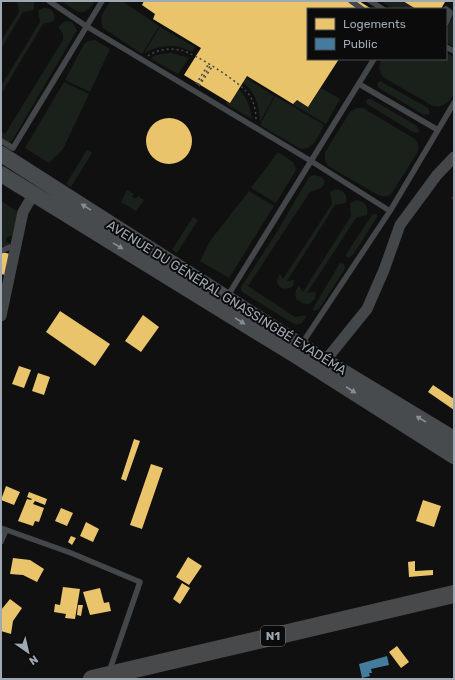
<svg xmlns="http://www.w3.org/2000/svg" width="455" height="680" font-family="Rubik,sans-serif">
  <style>
    .green { fill: #1a211b }
    .water { fill: #253034; fill-rule: evenodd }
    .homes { fill: #e9c46a }
    .public { fill: #457b9d }
    .lines { fill: none; stroke-linecap: round; stroke-linejoin: round }
    .stream { stroke: #253034; stroke-width: 3 }
    .path { stroke: #45474b; stroke-width: 1.5; stroke-dasharray: 2 3; stroke-linecap: butt }
    .service { stroke: #444749; stroke-width: 5.5 }
    .minor { stroke: #444749; stroke-width: 11 }
    .secondary { stroke: #484b4e; stroke-width: 16 }
    .trunk { stroke: #47494b; stroke-width: 18 }
    .oneway { fill: #858d95 }
    .labels { text-anchor: middle; stroke-width: 4; stroke-linejoin: round; paint-order: stroke }
    .shield { fill: #0b0b0c; stroke: #737a81; stroke-width: 1 }
    .shield-label { font-size: 12px; font-weight: bold; fill: #9fa9b3 }
    .street-label { font-size: 13px; fill: #9fa9b3; stroke: #0b0b0c }
  </style>
  <rect width="100%" height="100%" fill="#101011"/>
  <path class="green" d="M17 1H34V10L23 12 1 49V41L19 12Z
    M62 1H95C83 20 76 11 62 1Z
    M111 1H122L159 26 142 54 103 28C98 17 105 9 111 1Z
    M381 1H404L417 9H393Z
    M43 8C51 7 56 13 54 21L43 24 1 94V86L40 22 38 11Z
    M454 15V47L446 42V29Z
    M67 21 72 22 77 30 12 141 9 143 1 139V131L5 134 63 40V34L58 27 64 22Z
    M160 27 195 47 192 52C176 43 160 45 144 53Z
    M95 40 110 49 90 92 65 80 84 44 88 41Z
    M171 53 189 58 178 74 151 59C156 53 164 54 171 53Z
    M446 53 454 57C454 68 455 79 454 90 453 101 442 110 431 105L383 77C379 71 378 66 382 59H446Z
    M242 78 245 80 247 78 274 96 260 122C259 105 256 92 241 81Z
    M380 81 428 108 430 113 429 114 424 115 379 88 377 84Z
    M64 82 89 94 63 149 49 163 25 148Z
    M236 87C247 95 250 107 252 119L226 104Z
    M321 88 340 99 326 124 292 104 297 100 308 107Z
    M275 96 324 125C319 135 313 152 299 148L260 125Z
    M368 99H371L417 126 419 131 418 133 413 132 367 104 366 101Z
    M357 108H363L415 139C419 144 419 147 417 153L392 193C387 197 384 197 378 195L328 166 325 161V152L350 112Z
    M87 150 92 153 71 187 66 184Z
    M278 152 293 162 296 170 276 203 251 188Z
    M314 175 321 177 325 181C323 190 317 189 310 192L248 286 295 317 307 315 302 323 297 325 289 321 244 293 241 290V287L275 235 309 177Z
    M336 189C344 190 348 196 346 203L335 205 287 281 294 280 293 286C282 293 272 285 280 274L283 279 332 204 330 192Z
    M127 190 134 194 132 197 136 199 138 196 144 200 136 211 121 202Z
    M249 191 274 206 229 278 200 261 210 241Z
    M356 200C364 201 369 206 367 215L356 218 307 293 316 292 315 299 309 304 302 303 296 299C295 294 295 290 299 286L303 292 351 216 350 203Z
    M1 201 18 212 12 236 7 237 6 242 10 243 9 246H1Z
    M374 214H377V217L353 255 348 258 346 256 347 253 372 215Z
    M193 217 198 220 177 253 172 250Z
    M340 263 344 264 345 269 319 309 314 311 313 309 315 305Z"/>
  <path class="water" d="M167 122C179 122 192 131 189 145 187 151 183 157 177 159 153 168 137 133 167 122ZM168 128 177 129 183 136V145L177 152 167 154 159 149 157 141 160 132Z
    M161 141a10 10 0 1 1 20 0a10 10 0 1 1-20 0Z"/>
  <path class="homes" d="M144 1H359L370 8 308 9V59H339L308 107 297 100 293 104 247 76 230 103 184 75 201 48 153 19 155 14 142 5Z
    M403 1H443L445 2 441 9H416Z
    M146 141a23 23 0 1 1 46 0a23 23 0 1 1-46 0Z
    M2 252 10 254 5 275 1 274Z
    M60 311 110 344 95 366 46 332Z
    M143 315 159 327 141 352 125 341Z
    M19 366 31 370 24 388 12 384Z
    M38 373 50 377 44 395 32 391Z
    M433 385 454 399V410L428 392Z
    M134 439 140 441 126 481 121 479Z
    M151 464 163 468 142 529 130 525Z
    M6 486 20 492 14 505 1 500Z
    M29 492 47 499 45 505 35 501 33 504 44 508 39 522 35 521 33 526 18 521 27 499 31 500 32 499 27 497Z
    M423 500 441 506 434 527 416 521Z
    M61 508 73 513 67 526 55 521Z
    M86 522 99 529 93 542 80 536Z
    M71 536 76 538 72 545 68 542Z
    M188 557 202 566 189 585 176 577Z
    M13 558 30 560 44 569 37 582 23 575 10 574Z
    M415 561V571L433 570V575L409 577 408 562Z
    M182 583 190 588 180 604 173 599Z
    M63 587 80 589 75 619 65 618 66 614 54 612 55 604 60 605Z
    M100 588 104 603 109 602 111 611 90 615 83 592Z
    M10 599 22 608 13 621 11 634 1 631V610Z
    M78 605H83L81 616 77 615Z
    M397 646 409 662 401 668 389 652Z"/>
  <path class="public" d="M387 656 389 665 371 669 372 673H369L370 676 362 678 359 664Z"/>
  <g class="lines">
    <path class="stream" d="M453 198H454"/>
    <path class="path" d="M148 56C158 49 169 48 181 50 196 54 242 83 250 96 254 103 256 111 256 119
      M196 84 208 65
      M198 85 210 66
      M199 86 212 67"/>
    <path class="service" d="M49 1 86 26 311 161 390 211
      M351 1 362 9
      M370 1 383 9
      M446 9 450 12V14L446 23
      M446 47 454 51
      M359 84 438 130
      M1 141 13 148 102 1
      M1 251 10 247 16 249
      M227 297 374 59
      M301 345 390 211 454 103
      M1 528 71 553 140 582 109 672
      M1 542 6 530"/>
    <path class="minor" d="M1 316 23 212 33 195
      M325 361 367 309 384 270 400 225 437 175 454 157"/>
    <path class="secondary" d="M1 154 325 361 454 439
      M1 174 295 355 454 456"/>
    <path class="trunk" d="M92 679 454 594"/>
  </g>
  <defs><path id="oneway-solid" d="M-6-.8H1V-3.2L6.5 0L1 3.2V.8H-6Z"/></defs>
  <g class="oneway">
    <use href="#oneway-solid" transform="translate(86 207) rotate(-148)"/>
    <use href="#oneway-solid" transform="translate(118 246) rotate(31)"/>
    <use href="#oneway-solid" transform="translate(240 321) rotate(32)"/>
    <use href="#oneway-solid" transform="translate(351 390) rotate(33)"/>
    <use href="#oneway-solid" transform="translate(421 419) rotate(-149)"/>
  </g>
  <g class="labels">
    <rect class="shield" x="261" y="626" width="24" height="20" rx="3"/>
    <g class="shield-label">
      <text x="273" y="640">N1</text>
    </g>
    <g class="street-label">
      <text transform="translate(227 297) rotate(32)" y="5">AVENUE DU GÉNÉRAL GNASSINGBÉ EYADÉMA</text>
    </g>
  </g>
  <rect width="455" height="680" fill="none" stroke="#9fa9b3" stroke-width="4"/>
  <rect x="307" y="8" width="140" height="52" fill="#0b0b0c" stroke="#464a4f"/>
  <rect x="315" y="18" width="20" height="12" fill="#e9c46a" stroke="#464a4f"/>
  <text x="343" y="28" font-size="12" fill="#9fa9b3">Logements</text>
  <rect x="315" y="38" width="20" height="12" fill="#457b9d" stroke="#464a4f"/>
  <text x="343" y="48" font-size="12" fill="#9fa9b3">Public</text>
  <g transform="translate(28 652) rotate(146)" stroke="#0b0b0c" stroke-width="3" paint-order="stroke">
  <path d="M0-3L7 15L0 10L-7 15Z" fill="#9fa9b3"/>
  <text y="-6" font-size="11" font-weight="bold" text-anchor="middle" fill="#9fa9b3">N</text>
  </g>
</svg>
